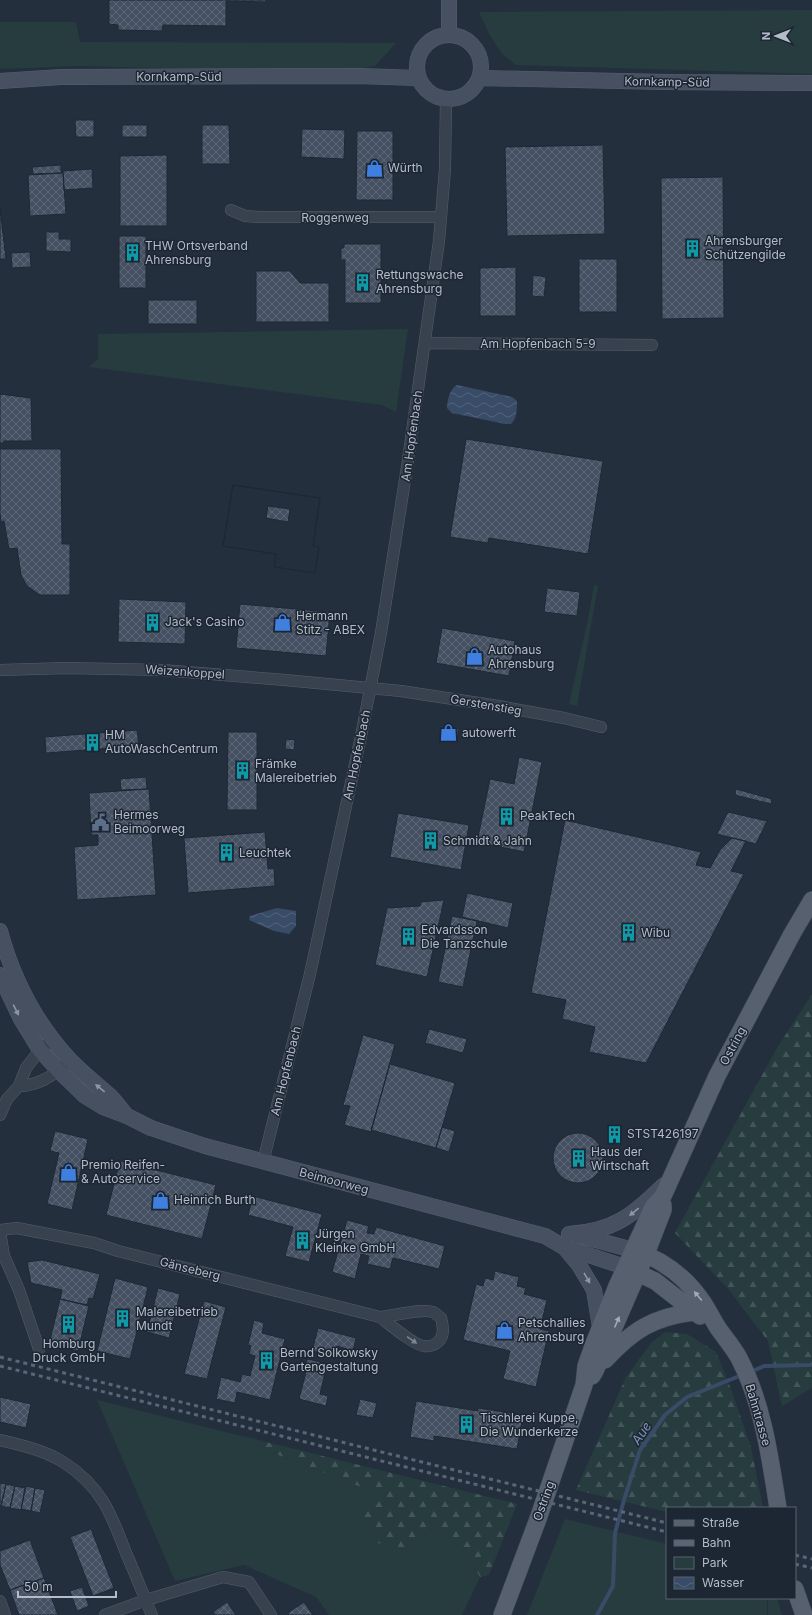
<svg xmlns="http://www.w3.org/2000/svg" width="812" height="1615" font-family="Inter,sans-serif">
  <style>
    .green { fill: #263c3f }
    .forest { fill: url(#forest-firs) }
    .water { fill: url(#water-waves) }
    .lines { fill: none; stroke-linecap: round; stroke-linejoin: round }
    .stream { stroke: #394c67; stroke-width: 4 }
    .building { fill: url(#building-cross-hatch); stroke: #1f2835; fill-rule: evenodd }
    .street-casing { stroke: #565f6c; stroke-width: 12 }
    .secondary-casing { stroke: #565f6c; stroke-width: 16 }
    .primary-casing { stroke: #414a57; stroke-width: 18 }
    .street { stroke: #38414e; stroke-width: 11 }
    .secondary { stroke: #465061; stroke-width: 15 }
    .primary { stroke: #56606e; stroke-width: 17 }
    .rail { stroke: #5a6575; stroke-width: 3; stroke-dasharray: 4 4; stroke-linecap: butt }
    .oneway { fill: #8e96a5 }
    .oneway2 { fill: #a1aab7 }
    .oneway3 { fill: #7c8592 }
    .labels { text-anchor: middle; stroke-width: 3; stroke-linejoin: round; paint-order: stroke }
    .street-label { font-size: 12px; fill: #b4bcc9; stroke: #1d2633 }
    .poi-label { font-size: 12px; fill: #b4bcc9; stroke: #1d2633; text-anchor: start }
    .water-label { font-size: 13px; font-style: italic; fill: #7c92b1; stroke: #1d2633 }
  </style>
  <defs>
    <pattern id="forest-firs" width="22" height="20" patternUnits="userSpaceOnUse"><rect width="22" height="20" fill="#263c3f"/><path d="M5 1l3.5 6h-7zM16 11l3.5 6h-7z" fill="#435659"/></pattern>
    <pattern id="water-waves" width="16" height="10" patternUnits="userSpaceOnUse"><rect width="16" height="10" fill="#394c67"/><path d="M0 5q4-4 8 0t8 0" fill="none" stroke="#53647b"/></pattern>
    <pattern id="building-cross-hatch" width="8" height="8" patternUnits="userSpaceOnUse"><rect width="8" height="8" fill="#455162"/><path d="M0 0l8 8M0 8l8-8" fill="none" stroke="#5d6877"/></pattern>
  </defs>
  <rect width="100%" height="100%" fill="#242f3e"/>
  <path class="green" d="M812 10V74L516 65 502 54 489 34 479 12Z
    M0 22H76L80 42 396 43 375 66 356 69 319 72 80 66 0 69Z
    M408 329 396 412 382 405 89 367 98 359V334Z
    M594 585 598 586 577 706 569 704 588 619Z
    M97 1400 238 1435 263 1449 383 1495 408 1553 433 1526 464 1550 480 1577 462 1615H329L316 1597 244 1565 175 1581Z
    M565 1519 667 1544V1598H767V1615H527Z
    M768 1598H777L782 1615H768Z"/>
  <path class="forest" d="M812 994V1388L782 1406 768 1341 729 1290 675 1233 777 1048Z
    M665 1332 687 1334 716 1352 731 1389 751 1447 763 1508H667V1512L576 1490 626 1377 651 1343Z
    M238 1435 517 1504 489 1575 480 1577 464 1550 433 1526 408 1553 375 1542 363 1514 382 1495 263 1449Z"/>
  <path class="water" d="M457 385 512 397 517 401C517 410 517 418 511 424H505L452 413 447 408C447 401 450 388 457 385Z
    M277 908 296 911V926L289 934 274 931 249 920 250 916Z"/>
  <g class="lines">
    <path class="stream" d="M750 1372 764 1366 810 1365 812 1364
      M597 1615 613 1586 615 1533 624 1500 640 1450 665 1415 687 1397 742 1375"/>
  </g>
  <path class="building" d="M109 0H266V2L226 1V26L163 25 162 31 118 30V25L109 24Z
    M75 120H94V137H76Z
    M122 125H147V137H122Z
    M202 125H229L230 164H202Z
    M302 129 345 130 344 159 301 157Z
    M357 131H393V200H356Z
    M603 145 605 234 507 236 505 147Z
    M167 155V226H120V156Z
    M61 165V173L33 174 32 167Z
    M92 169 93 188 64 190 63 171Z
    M63 173 66 214 30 216 28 175Z
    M723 177 724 318 662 319 661 178Z
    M0 208 6 259H0Z
    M46 232H59V239H71V252L46 251Z
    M119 236H146V288H119Z
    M344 244H381V303H345V260H341V248H344Z
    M30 252 31 267 12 268 11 253Z
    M579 259H617V312H579Z
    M516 267V316H480V268Z
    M256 271H290L300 283H329V322H256Z
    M533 275 546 277 544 297 532 296Z
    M148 300H197V324H148Z
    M0 394 31 398 32 441H4L3 443H0Z
    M466 439 603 461 588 554 489 538 488 543 450 537Z
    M0 449H61L62 544H70V595H40L27 586 21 575 17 548 9 549 4 521 1 522 0 513Z
    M233 485 320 498 313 546 319 547 315 573 274 567 276 554 223 546ZM268 506 290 509 288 522 266 518Z
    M233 485 320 498 313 546 319 547 315 573 274 567 276 554 223 546Z
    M547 588 580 592 577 616 544 612Z
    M119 599 186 602 185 644 118 642Z
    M240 604 330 612 326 656 236 648Z
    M442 628 515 641 509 676 436 663Z
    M441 726 459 729 457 740 440 738Z
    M137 730 139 746 46 753 45 737Z
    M228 732H257V810H227Z
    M286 739 295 740 294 750 285 749Z
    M519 757 542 762 524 852 477 842 490 779 514 784Z
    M146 777 147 789 121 790 120 779Z
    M149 789 156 895 77 900 74 847 98 845V835H91L89 793Z
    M736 789 772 799 771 804 735 795Z
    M728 812 767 821 756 844 717 834Z
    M398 813 469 825 461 870 390 857Z
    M565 820 701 852 696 865 710 868 720 850 732 838 746 841 731 871 744 874 646 1063 589 1052 595 1027 562 1019 566 1000 531 993Z
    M265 832 268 869 274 868 275 886 188 893 184 838Z
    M467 893 513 903 508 928 462 917Z
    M444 900 427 977 375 965 387 908 420 906 421 902Z
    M452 916 477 921 463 987 438 982Z
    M429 1029 467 1039 463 1053 425 1043Z
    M363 1035 395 1044 371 1132 344 1125 350 1106 343 1105Z
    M390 1064 455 1083 436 1148 371 1130Z
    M442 1127 455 1131 449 1152 436 1148Z
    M613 1130 619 1133 616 1139 610 1136Z
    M55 1131 88 1139 72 1210 47 1204 59 1153 50 1151Z
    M553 1158a25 25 0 1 1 50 0a25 25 0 1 1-50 0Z
    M120 1161 216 1185 202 1239 106 1215Z
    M253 1196 322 1214 309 1262 285 1256 293 1227 248 1215Z
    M347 1220 369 1226 367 1233 374 1234 376 1227 445 1246 439 1269 393 1258 390 1269 367 1264 369 1256 361 1254 355 1279 332 1272Z
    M42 1260 100 1274 93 1299 89 1298 87 1305 60 1299 62 1290 31 1283 27 1262Z
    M495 1271 519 1277 517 1286 526 1288 524 1294 547 1300 540 1329 549 1331 536 1387 503 1379 510 1351 463 1340 476 1284 483 1286 485 1278 493 1280Z
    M115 1278 148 1287 130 1359 97 1351Z
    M158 1288 180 1294 169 1338 147 1332Z
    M60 1299 89 1306 78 1351 49 1344Z
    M204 1301 226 1307 207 1379 184 1374Z
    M254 1320 264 1323 262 1333 285 1339 270 1400 237 1392 235 1403 216 1399 221 1377 240 1382 242 1374 250 1376 255 1356 249 1354 251 1346 248 1345Z
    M318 1328 356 1338 353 1351 337 1346 334 1356 312 1351Z
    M307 1359 321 1362 320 1367 326 1369 320 1394 328 1396 326 1406 299 1399 306 1372 304 1371Z
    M0 1397 31 1404 26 1428 0 1422Z
    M360 1399 377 1403 373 1418 356 1415Z
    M416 1401 478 1411V1408L523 1415 517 1449 434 1436V1441L410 1437Z
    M0 1483 6 1484 1 1506H0Z
    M6 1484 15 1486 10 1508 1 1506Z
    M15 1486 25 1488 21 1510 10 1508Z
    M26 1486 35 1488 31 1511 21 1509Z
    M35 1488 45 1490 40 1513 31 1511Z
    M91 1529 114 1588 93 1596 70 1537Z
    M30 1540 44 1578 10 1590 0 1565V1551Z
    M44 1578 58 1615H19L10 1590Z
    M82 1587 89 1606 77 1611 70 1591Z
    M227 1602 236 1615H215L213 1612Z
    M304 1602 313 1615H289L288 1613Z"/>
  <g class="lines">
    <defs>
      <path id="street" d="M231 210 245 216 259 217H441
        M425 343 652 345
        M0 670 67 668 162 670 285 680 401 691 498 706 564 718 601 727
        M19 1086C35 1086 53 1077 64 1065
        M0 1115 7 1099 19 1086 26 1068 40 1050 52 1040
        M263 1162 310 974 361 736 381 633 407 467 439 241 445 169 446 100
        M0 1230 17 1228 94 1243 118 1251 380 1317C393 1316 423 1308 433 1312 436 1313 438 1316 441 1318 443 1325 445 1335 439 1341 435 1345 429 1347 424 1346 415 1346 388 1323 380 1317
        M0 1232 4 1256 19 1290 39 1349
        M0 1440C21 1445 44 1450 63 1462 101 1486 111 1513 126 1553 135 1573 143 1594 152 1615
        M0 1601 5 1615
        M105 1615 146 1600 223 1577 249 1582 271 1615"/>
      <path id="secondary" d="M449 34V0
        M417 67a32 32 0 1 1 64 0a32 32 0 1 1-64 0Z
        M480 78 665 82 812 83
        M0 81 61 77 359 76 418 78
        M0 931C13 979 35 1022 69 1059 82 1073 97 1084 110 1096 116 1102 121 1109 126 1115
        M0 975 21 1019 40 1050 59 1071 85 1096 103 1107 127 1116 151 1128 205 1146 545 1236 564 1247 625 1267
        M569 1234C615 1231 631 1216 664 1185
        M581 1236 633 1250
        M564 1247 579 1265 594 1290 600 1327"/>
      <path id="primary" d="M633 1250C662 1259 687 1278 704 1304 709 1312 713 1320 718 1328 725 1338 733 1347 739 1358 763 1404 770 1457 778 1508
        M627 1268 655 1281 700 1316
        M605 1360C633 1330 653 1317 694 1312
        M592 1376 595 1371 646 1254 663 1210V1205
        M795 1589 804 1615
        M502 1615 538 1519 584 1385 586 1366 593 1346 617 1286 653 1207 663 1196 717 1076 792 934 812 900"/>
    </defs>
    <use href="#street" class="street-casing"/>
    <use href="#secondary" class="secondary-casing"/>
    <use href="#primary" class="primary-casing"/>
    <use href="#street" class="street"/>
    <use href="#secondary" class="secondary"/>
    <use href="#primary" class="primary"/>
    <path class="rail" d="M0 1357 667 1523
      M0 1366 667 1532
      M795 1555 812 1559
      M795 1564 812 1568"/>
  </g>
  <defs><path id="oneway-solid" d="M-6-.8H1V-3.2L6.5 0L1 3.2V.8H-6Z"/></defs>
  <g class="oneway">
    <use href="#oneway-solid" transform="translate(16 1010) rotate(63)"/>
    <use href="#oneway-solid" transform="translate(100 1088) rotate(-141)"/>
    <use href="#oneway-solid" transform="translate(634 1212) rotate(141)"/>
    <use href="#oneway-solid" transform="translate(587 1278) rotate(60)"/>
  </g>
  <g class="oneway2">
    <use href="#oneway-solid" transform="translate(698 1296) rotate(-130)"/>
    <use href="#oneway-solid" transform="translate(617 1322) rotate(-66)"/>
  </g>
  <use class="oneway3" href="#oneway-solid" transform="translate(412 1340) rotate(34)"/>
  <defs>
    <symbol id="shop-bare" viewBox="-9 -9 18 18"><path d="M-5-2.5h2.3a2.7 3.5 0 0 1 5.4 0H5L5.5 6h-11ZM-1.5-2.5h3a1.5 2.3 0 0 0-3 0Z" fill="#3f7fe0" stroke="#1d2633" stroke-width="2.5" paint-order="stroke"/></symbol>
    <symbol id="building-bare" viewBox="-9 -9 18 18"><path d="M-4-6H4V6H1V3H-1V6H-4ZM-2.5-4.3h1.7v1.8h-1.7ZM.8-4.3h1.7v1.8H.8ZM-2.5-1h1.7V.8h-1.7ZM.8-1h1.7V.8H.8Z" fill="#0f9aa8" stroke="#1d2633" stroke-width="2.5" paint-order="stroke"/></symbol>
    <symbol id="civic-bare" viewBox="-9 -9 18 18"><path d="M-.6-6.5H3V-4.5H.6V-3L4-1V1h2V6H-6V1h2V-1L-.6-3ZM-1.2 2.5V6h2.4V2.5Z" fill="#5c6f8a" stroke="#1d2633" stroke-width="2.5" paint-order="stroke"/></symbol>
  </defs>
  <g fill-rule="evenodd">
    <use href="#shop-bare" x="362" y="156" width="25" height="25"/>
    <use href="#building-bare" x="680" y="236" width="25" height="25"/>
    <use href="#building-bare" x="120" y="240" width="25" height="25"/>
    <use href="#building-bare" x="350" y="270" width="25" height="25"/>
    <use href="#building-bare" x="140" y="610" width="25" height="25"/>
    <use href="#shop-bare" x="270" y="610" width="25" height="25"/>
    <use href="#shop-bare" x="462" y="644" width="25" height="25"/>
    <use href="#shop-bare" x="436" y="720" width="25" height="25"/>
    <use href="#building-bare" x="80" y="730" width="25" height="25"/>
    <use href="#building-bare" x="230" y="758" width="25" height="25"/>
    <use href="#building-bare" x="494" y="804" width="25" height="25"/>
    <use href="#civic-bare" x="88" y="810" width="25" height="25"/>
    <use href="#building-bare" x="418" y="828" width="25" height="25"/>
    <use href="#building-bare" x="214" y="840" width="25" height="25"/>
    <use href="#building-bare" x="616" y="920" width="25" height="25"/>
    <use href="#building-bare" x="396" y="924" width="25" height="25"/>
    <use href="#building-bare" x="602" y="1122" width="25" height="25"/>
    <use href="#building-bare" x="566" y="1146" width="25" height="25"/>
    <use href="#shop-bare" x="56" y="1160" width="25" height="25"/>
    <use href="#shop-bare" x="148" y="1188" width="25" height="25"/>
    <use href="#building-bare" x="290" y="1228" width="25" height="25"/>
    <use href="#building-bare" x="110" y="1306" width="25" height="25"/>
    <use href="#building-bare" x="56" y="1312" width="25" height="25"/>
    <use href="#shop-bare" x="492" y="1318" width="25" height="25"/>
    <use href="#building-bare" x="254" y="1348" width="25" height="25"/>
    <use href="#building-bare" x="454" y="1412" width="25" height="25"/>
  </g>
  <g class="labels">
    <g class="street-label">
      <text x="179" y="81">Kornkamp-Süd</text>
      <text transform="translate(667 82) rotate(1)" y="4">Kornkamp-Süd</text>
      <text x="335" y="222">Roggenweg</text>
      <text x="538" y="348">Am Hopfenbach 5-9</text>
      <text transform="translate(412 436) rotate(-82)" y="4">Am Hopfenbach</text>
      <text transform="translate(185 672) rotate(4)" y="4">Weizenkoppel</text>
      <text transform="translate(486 705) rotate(10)" y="4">Gerstenstieg</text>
      <text transform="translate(357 755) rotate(-78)" y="4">Am Hopfenbach</text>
      <text transform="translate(733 1046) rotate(-62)" y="4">Ostring</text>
      <text transform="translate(286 1071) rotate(-76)" y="4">Am Hopfenbach</text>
      <text transform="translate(334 1181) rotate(15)" y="4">Beimoorweg</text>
      <text transform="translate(190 1269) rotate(14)" y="4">Gänseberg</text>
      <text transform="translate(758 1415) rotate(74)" y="4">Bahntrasse</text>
      <text transform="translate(544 1501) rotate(-70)" y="4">Ostring</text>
    </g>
    <g class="poi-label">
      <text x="388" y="172">Würth</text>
      <text x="705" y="245">Ahrensburger<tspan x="705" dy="14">Schützengilde</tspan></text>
      <text x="145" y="250">THW Ortsverband<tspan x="145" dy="14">Ahrensburg</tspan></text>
      <text x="376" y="279">Rettungswache<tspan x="376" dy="14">Ahrensburg</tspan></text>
      <text x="296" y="620">Hermann<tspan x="296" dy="14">Stitz - ABEX</tspan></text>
      <text x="165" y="626">Jack's Casino</text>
      <text x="488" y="654">Autohaus<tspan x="488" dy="14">Ahrensburg</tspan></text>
      <text x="462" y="737">autowerft</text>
      <text x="105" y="739">HM<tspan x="105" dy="14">AutoWaschCentrum</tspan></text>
      <text x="255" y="768">Främke<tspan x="255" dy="14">Malereibetrieb</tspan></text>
      <text x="114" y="819">Hermes<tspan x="114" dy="14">Beimoorweg</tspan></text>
      <text x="520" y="820">PeakTech</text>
      <text x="443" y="845">Schmidt &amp; Jahn</text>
      <text x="239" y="857">Leuchtek</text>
      <text x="421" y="934">Edvardsson<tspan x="421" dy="14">Die Tanzschule</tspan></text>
      <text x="641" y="937">Wibu</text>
      <text x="627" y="1138">STST426197</text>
      <text x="591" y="1156">Haus der<tspan x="591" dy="14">Wirtschaft</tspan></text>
      <text x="81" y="1169">Premio Reifen-<tspan x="81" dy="14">&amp; Autoservice</tspan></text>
      <text x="174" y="1204">Heinrich Burth</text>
      <text x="315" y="1238">Jürgen<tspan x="315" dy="14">Kleinke GmbH</tspan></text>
      <text x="136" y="1316">Malereibetrieb<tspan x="136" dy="14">Mundt</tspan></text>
      <text x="518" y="1327">Petschallies<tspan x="518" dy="14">Ahrensburg</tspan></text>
      <text x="69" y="1348" text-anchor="middle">Homburg<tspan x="69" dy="14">Druck GmbH</tspan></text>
      <text x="280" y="1357">Bernd Solkowsky<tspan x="280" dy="14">Gartengestaltung</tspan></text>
      <text x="480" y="1422">Tischlerei Kuppe,<tspan x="480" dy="14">Die Wunderkerze</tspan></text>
    </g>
    <g class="water-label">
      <text transform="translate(641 1433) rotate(-56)" y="5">Aue</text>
    </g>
  </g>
  <rect x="666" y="1507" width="130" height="92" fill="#1d2633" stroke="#59626f"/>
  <rect x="674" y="1520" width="20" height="6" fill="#56606e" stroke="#59626f"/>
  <text x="702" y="1527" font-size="12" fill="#b4bcc9">Straße</text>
  <rect x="674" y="1540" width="20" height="6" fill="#5a6575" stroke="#59626f"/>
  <text x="702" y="1547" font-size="12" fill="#b4bcc9">Bahn</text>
  <rect x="674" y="1557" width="20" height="12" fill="#263c3f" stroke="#59626f"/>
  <text x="702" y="1567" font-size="12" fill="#b4bcc9">Park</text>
  <rect x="674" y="1577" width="20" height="12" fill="url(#water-waves)" stroke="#59626f"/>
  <text x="702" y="1587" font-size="12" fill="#b4bcc9">Wasser</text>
  <g transform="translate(776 36) rotate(270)" stroke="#1d2633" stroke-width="3" paint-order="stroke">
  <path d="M0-3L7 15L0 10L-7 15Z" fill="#b4bcc9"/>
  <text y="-6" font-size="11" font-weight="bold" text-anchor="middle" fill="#b4bcc9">N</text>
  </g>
  <path d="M18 1591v6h98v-6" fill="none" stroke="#b4bcc9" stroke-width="2"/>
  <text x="24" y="1591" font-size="12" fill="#b4bcc9" stroke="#1d2633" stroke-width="3" paint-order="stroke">50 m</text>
</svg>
